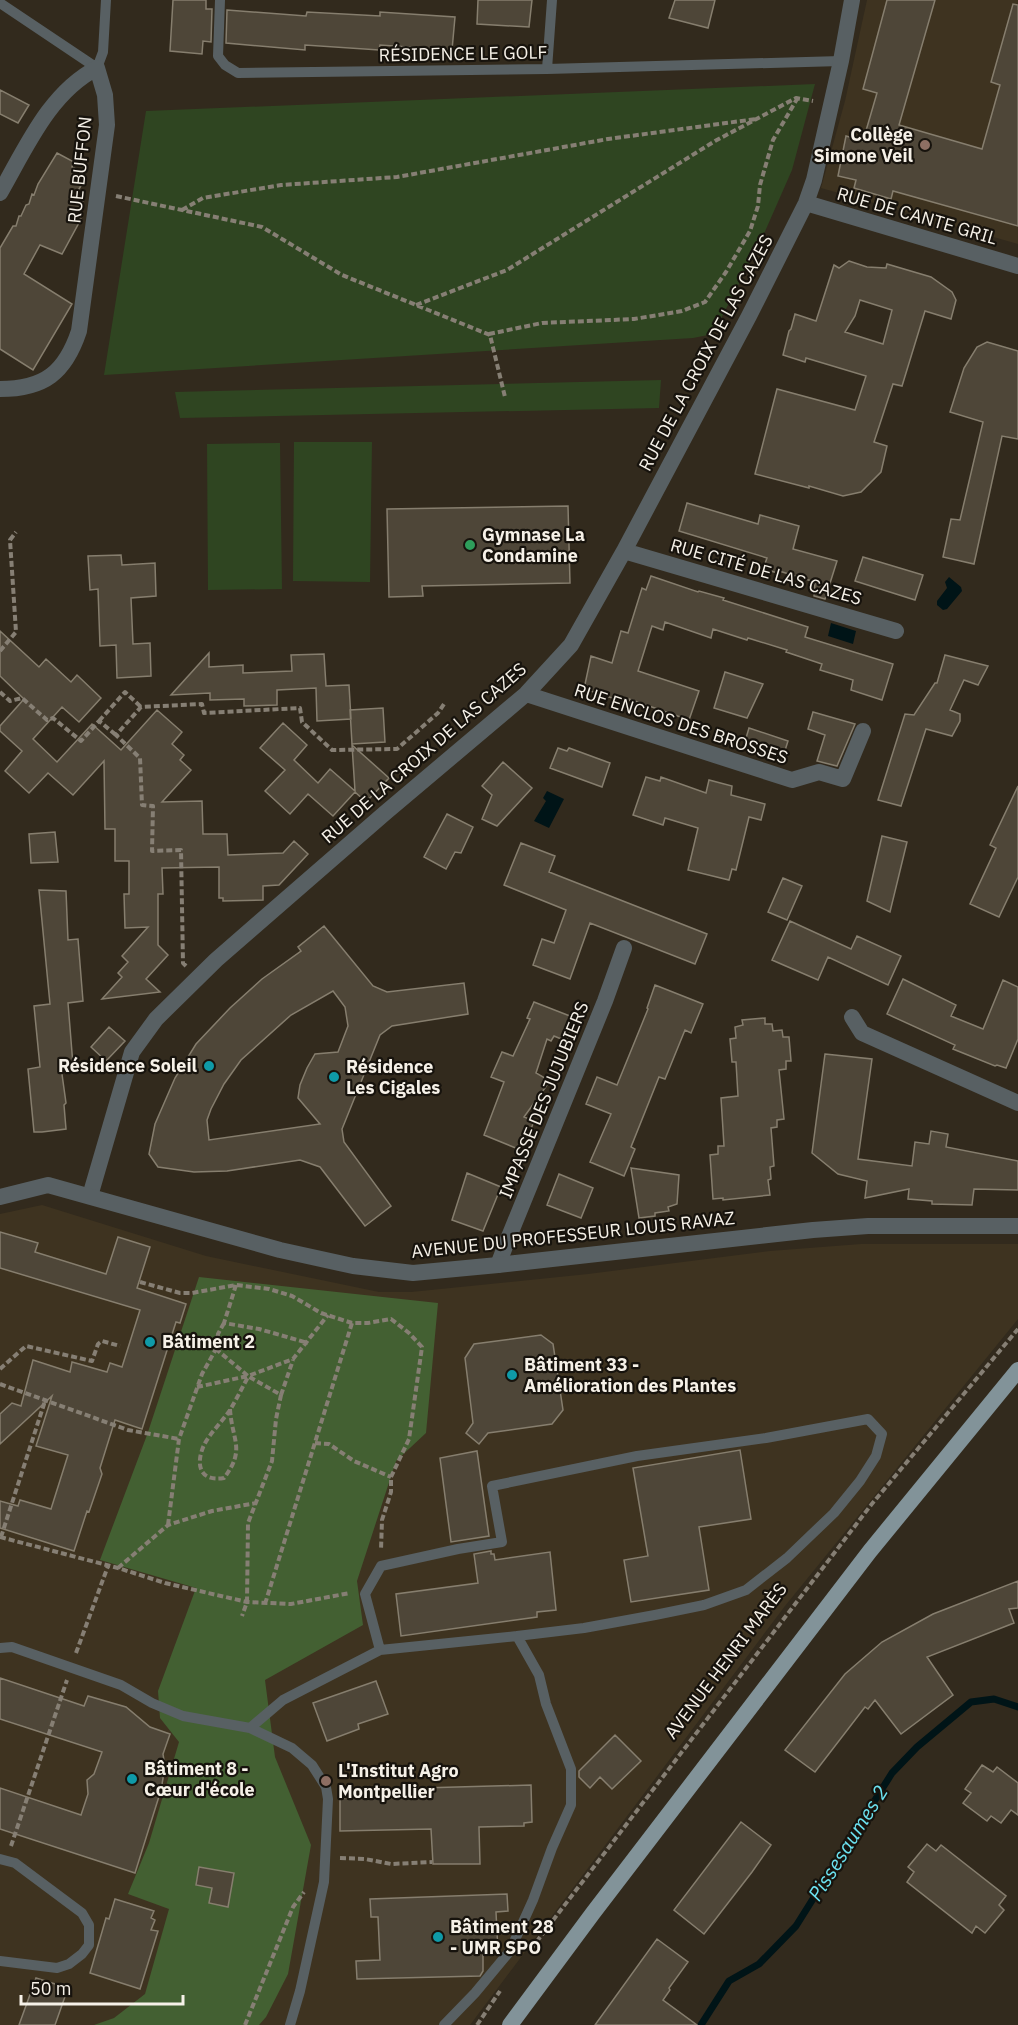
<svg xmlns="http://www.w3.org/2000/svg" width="1018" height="2025" font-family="'IBM Plex Sans',sans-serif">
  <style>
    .built { fill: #3e3320 }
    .green { fill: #2f4521 }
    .forest { fill: #436032 }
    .water { fill: #001417 }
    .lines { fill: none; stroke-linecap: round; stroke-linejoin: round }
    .stream { stroke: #001417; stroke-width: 7 }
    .building { fill: #4e4638; stroke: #867e6e; stroke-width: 1.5; fill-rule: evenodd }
    .path { stroke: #867f74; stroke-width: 4; stroke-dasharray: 6 3; stroke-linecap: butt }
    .service { stroke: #586063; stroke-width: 10 }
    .minor { stroke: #586063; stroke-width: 16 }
    .tertiary { stroke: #586063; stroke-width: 16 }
    .primary { stroke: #829399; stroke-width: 16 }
    .education-dot { fill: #8d6e63; stroke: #17130d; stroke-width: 2 }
    .leisure-dot { fill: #2e9e5b; stroke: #17130d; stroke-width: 2 }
    .culture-dot { fill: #0f9aa8; stroke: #17130d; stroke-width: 2 }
    .labels { text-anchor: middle; stroke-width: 4.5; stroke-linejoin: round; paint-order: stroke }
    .street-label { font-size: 18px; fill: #f6f1e8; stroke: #17130d }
    .poi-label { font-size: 18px; font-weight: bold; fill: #f6f1e8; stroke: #17130d; text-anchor: start }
    .water-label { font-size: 20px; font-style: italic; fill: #6ce2f0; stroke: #17130d }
  </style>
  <rect width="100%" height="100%" fill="#322a1d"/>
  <path class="built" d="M867 0H1018V244L821 188 845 101Z
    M42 1205 206 1256 379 1292H411L588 1274 770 1251 861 1244H1018V1319L785 1606 470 2025H0V1214Z"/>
  <path class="green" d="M815 84 792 170 759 245 713 334 693 338 104 375 146 111Z
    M661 380 659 408 180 418 175 392Z
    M294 442H372L370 582 293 581Z
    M280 443 282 589 208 590 207 444Z"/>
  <path class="forest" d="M199 1277 438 1303 426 1433 396 1461 357 1581 363 1625 265 1680 275 1757 311 1845 288 1974 266 2017 259 2025H94L114 2018 145 1994 169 1909 128 1894 149 1843 179 1742 160 1718 158 1691 196 1588 100 1560 147 1435Z"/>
  <path class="water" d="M949 577 961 587 962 591 947 609 943 610 937 605V601L947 588 945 582Z
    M831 623 856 631 853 644 828 636Z
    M547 791 564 799 549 828 534 821 546 801 543 798Z"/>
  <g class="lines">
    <path class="stream" d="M701 2025 729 1981 759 1964 796 1926 892 1773 917 1747 971 1702 994 1699 1018 1707"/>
  </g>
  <path class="building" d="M173 0H206V9H212L211 42 203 41 202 54 170 51Z
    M478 0H532L529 27 477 24Z
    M675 0H715L708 28 669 18Z
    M887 0H935L899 125 982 149 1000 85 991 82 1013 4 1018 5V226L893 191 891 199 854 188 856 180 838 176 846 136 863 141 877 93 863 89Z
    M227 10 306 16 307 12 380 16V12L455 17 452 50 380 45 379 50 305 45V50L226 43Z
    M0 90 29 105 18 123 0 114Z
    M57 153 74 162 72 167 76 169 75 172 85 179 76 194 84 199 76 213 81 219 62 254 40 245 24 274 72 304 33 370 0 349V248L13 226H16L19 216H21L26 205 29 204 32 194 34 195 38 184Z
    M849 261 867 267 886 268 887 264 931 277 952 292 956 300 951 319 925 311 902 386 893 384 874 442 887 446 881 472 861 492 843 496 809 486V488L755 474 777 389 855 410 866 376 806 358 805 362 783 355 789 331 791 329 795 314 816 321 834 265 839 268ZM860 300 892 310 883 344 845 332 855 316Z
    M987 342 1018 351V439L1002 436 974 564 943 557 951 519 960 520 983 422 950 412 964 368 977 347Z
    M687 503 758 524 760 515 799 526 793 549 837 561 825 599 814 596 815 582 779 571 778 573 763 569 767 558 679 531Z
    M568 506 570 583 422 586 423 596 389 597 387 509Z
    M121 555 122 565 155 563 156 596 131 598 133 644 150 643 151 676 117 678 116 645 100 646 98 589 90 590 88 556Z
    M863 557 923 575 915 600 855 581Z
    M651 576 698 592 699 591 724 598 723 600 808 627 805 637 893 664 882 700 851 690 853 680 820 670 822 664 786 652 787 650 748 638 747 640 713 629 711 638 665 622 663 630 652 626 638 671 699 691 689 720 629 699 628 703 584 689 591 656 612 663 621 631 628 633 642 588 646 590Z
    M0 631 39 667 46 659 71 682 77 675 101 698 79 722 62 707 33 739 57 762 92 724 121 750 157 710 182 732 172 744 184 755 180 760 191 770 162 802 202 801 203 834H227L228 855 283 853 294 841 308 854 279 885 263 886V900L223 901V898H219V867L162 868 163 894H158V945L168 955 146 979 160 992 102 999 122 977 118 973 128 962 122 956 148 927 125 928 124 894H129V861H115V829H105L104 761 73 795 48 773 29 793 5 771 22 751 0 731V726L24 699 0 676Z
    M209 653V667L243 665V673L292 671 291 655 324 654 326 686 349 685 351 719 317 721 316 688 277 690V705L244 706V699L210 700V693L171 695Z
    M945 655 988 666 978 685 964 680 950 710 960 714V721L952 736 926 729 901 806 878 800 905 714 914 715 935 683H937Z
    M725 672 763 684 747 718 714 708Z
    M383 708 385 742 352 744 350 710Z
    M813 712 855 724 837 766 817 761 825 735 808 729Z
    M283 723 307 745 294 760 318 783 330 769 355 791 352 745 389 778 366 802 355 792 333 816 308 794 290 814 265 791 285 770 260 748Z
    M749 728 788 741 782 760 743 748Z
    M558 748 567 751 569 748 610 763 602 787 550 768Z
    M503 762 532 788 497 826 482 819 492 795 482 786Z
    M646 777 660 781 661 777 706 793 709 780 732 786 731 795 765 804 761 820 749 817 736 870 732 869 729 880 688 870 698 828 665 818 663 825 633 815Z
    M1018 786V877L999 917 970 904 996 848 990 845Z
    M447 814 473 827 461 853 455 852 446 869 424 857Z
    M55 832 58 862 31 863 29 834Z
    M882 836 907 842 890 912 867 901Z
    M521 843 555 856 549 872 707 934 695 964 590 923 570 979 533 965 542 939 554 943 566 910 504 885Z
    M783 878 802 886 787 920 768 912Z
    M39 890 66 891 68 940 78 939 83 1001 68 1003 73 1065 61 1067 66 1103 64 1105 66 1129 42 1132H34L28 1069 40 1067 34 1006 50 1004Z
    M790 921 851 949 857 936 901 956 888 985 828 957 818 980 772 960Z
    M324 926 373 986 387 992 464 983 468 1014 392 1026 380 1035 342 1129 344 1142 391 1206 365 1226 320 1167 300 1160 227 1171 194 1172 158 1167 149 1154 155 1124 175 1078 196 1044 230 1008 262 979 301 951 298 947ZM333 991 345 1007 348 1026 338 1052 315 1054 307 1068 300 1085 298 1098 320 1124 209 1140 207 1120 211 1109 224 1084 241 1060 291 1015Z
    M903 979 956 1005 951 1016 983 1029 1003 980 1018 987V1039L1006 1068 997 1065 995 1066 953 1049 955 1045 887 1014Z
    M655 985 703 1004 691 1033 685 1030 665 1079 659 1077 631 1147 635 1149 624 1176 590 1162 611 1114 586 1104 597 1077 617 1085 648 1009 647 1008Z
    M534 1002 575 1018 566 1041 554 1036 551 1041 547 1039 536 1073 550 1081 524 1117 534 1121 523 1151 484 1135 504 1082 491 1077 502 1052 513 1056 530 1019 527 1018Z
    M765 1018V1024H772L773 1031 782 1030 783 1037H789L791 1061H786V1069L779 1070 784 1119 777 1120V1127L771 1128 774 1166 770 1167 771 1179 768 1180 770 1195 723 1200V1198L713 1199 710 1155 718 1154V1146H724L721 1098 738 1096 736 1062H732L730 1039 736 1038 735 1027 743 1025 742 1020Z
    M109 1027 125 1041 106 1061 91 1047Z
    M825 1054 872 1059 858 1159 912 1166 915 1142 929 1144 931 1131 948 1134 946 1147 1018 1161V1190L974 1189 972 1205 932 1204V1201L908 1199 909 1189 865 1198 867 1181 838 1174 812 1153Z
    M631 1168 679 1175 677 1204 668 1207 669 1211 655 1213V1216L639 1218Z
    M467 1173 501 1187 483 1231 452 1220Z
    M559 1174 593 1188 581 1218 547 1205Z
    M0 1232 38 1243 35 1252 106 1274 118 1237 150 1247 137 1288 186 1304 180 1323 176 1322 142 1429 115 1420 100 1468 102 1474 89 1512 87 1511 74 1551 0 1528V1501L18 1506 20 1500 51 1509 68 1455 36 1446 52 1396 0 1444V1414L12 1403 21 1406 33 1360 70 1372 72 1362 107 1372 110 1363 122 1367 140 1310 0 1268Z
    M541 1335 553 1344 563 1410 552 1424 488 1433 479 1444 466 1433 473 1423 465 1358 474 1344Z
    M740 1450 751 1519 699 1527 709 1590 631 1602 624 1560 648 1556 633 1468Z
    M477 1451 489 1536 451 1542 440 1458Z
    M491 1551V1554H494L495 1560 550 1552 556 1610 537 1612V1617L401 1636 396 1594 478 1583 474 1554Z
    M1018 1581V1608L1009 1609 1014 1623 927 1657 953 1695 901 1734 875 1700 868 1709 865 1707 815 1772 785 1750 845 1674 882 1642 933 1614Z
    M0 1678 84 1706 88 1696 126 1707 150 1727 170 1734 163 1754 165 1767 161 1790 135 1873 0 1829V1788L81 1815 88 1794 87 1780 94 1774 102 1752 0 1719Z
    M376 1681 388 1714 358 1724 359 1729 327 1741 313 1703Z
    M615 1735 641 1761 612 1789 600 1777 590 1788 579 1777V1771Z
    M982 1765 993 1772 997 1767 1018 1783V1815L1011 1810 1001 1823 991 1816 987 1821 963 1803 971 1793 965 1789Z
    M531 1785 532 1822 524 1823V1826L479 1827 480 1864H433L431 1829 340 1831V1798L386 1796V1789Z
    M741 1822 771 1845 752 1872 704 1934 674 1910Z
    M927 1844 936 1851 941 1845 1006 1896 999 1905 1004 1910 985 1933 976 1926 972 1933 907 1882 914 1872 908 1867Z
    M199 1867 234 1873 228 1907 209 1903 212 1888 196 1885Z
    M507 1894 508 1911 496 1912 498 1952 483 1953V1971L480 1976 357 1979 356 1961 380 1960 378 1917H371L370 1899Z
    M115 1899 154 1911 151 1918 155 1920 151 1930 158 1931 140 1989 90 1973 106 1918 109 1919Z
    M657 1939 688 1962 669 1988 670 1990 663 2000 697 2025H595Z
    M36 1978 68 1988 55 2025H19Z"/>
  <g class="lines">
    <path class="path" d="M116 196 262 227 342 275 490 335 505 397
      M182 210 203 198 281 185 397 177 608 139 756 119
      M416 305 507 270 715 141 796 98 813 101
      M489 334 542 323 634 319 682 311 705 302 726 272 750 231 758 206 760 185 773 140 797 99
      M0 651 16 632 10 540 16 532
      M0 692 10 701 22 698 47 720 53 718 81 741 99 721 116 735
      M99 721 125 692 141 707
      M186 966 183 963 181 850 152 851 153 806 142 805 140 758 116 735 141 707 202 704 204 713 300 708 302 722 332 750 397 749 438 713 444 704
      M140 1282 180 1293H192L236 1285 269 1289 292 1296 321 1313 352 1323H368L391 1319 409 1333 422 1347 409 1439 391 1477V1492L382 1520 381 1550
      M236 1285 224 1323 259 1329 308 1343
      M224 1323 218 1334 216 1349 248 1376 293 1359 328 1315
      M0 1369 26 1346 92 1361 98 1344 102 1341 120 1346
      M0 1384 128 1430 179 1439
      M197 1387 248 1376 281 1395 276 1419 272 1461 248 1523 247 1602 242 1616
      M281 1395 293 1360
      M230 1409C232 1441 246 1449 224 1478 200 1482 195 1465 204 1445 210 1433 222 1422 230 1410 236 1400 242 1388 248 1377
      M315 1443 329 1444 354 1461 391 1477
      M168 1525 179 1439 202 1374 216 1349
      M0 1537 118 1568 165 1583 247 1602 291 1604 350 1593
      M1 1537 45 1401
      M118 1568 168 1525 212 1511 256 1503
      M265 1604 352 1323
      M76 1653 108 1566
      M11 1846 67 1680
      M340 1858 365 1859 391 1864 432 1862
      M531 1949 871 1505 1018 1329
      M245 2025 293 1907 304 1892
      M477 2025 500 1991"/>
    <path class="service" d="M220 0 218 56 225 65 238 73 547 69 841 61
      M0 3 97 68 103 52 106 0
      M547 69 552 0
      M0 1648 12 1647 121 1685 152 1703 183 1716 250 1728 292 1748 312 1765 326 1787 328 1799 324 1882 300 1991 290 2025
      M380 1650 365 1594 381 1566 458 1549 502 1542 492 1486 637 1456 766 1438 868 1419 882 1434 876 1456 860 1481 834 1513 787 1558 746 1590 704 1605 655 1615 584 1628 517 1636
      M250 1728 283 1700 380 1650 517 1636 539 1675 546 1704 571 1769V1805L552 1848 533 1900 510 1951 475 1993 444 2025
      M0 1859 15 1863 82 1913 89 1925V1945L82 1954 69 1964 57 1968 0 1961"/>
    <path class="minor" d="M0 193C26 148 49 93 97 68L105 95 107 125 79 331C65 373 44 389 0 389
      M806 203 1018 266
      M624 551 896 631
      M526 694 792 780 819 772 843 779 863 731
      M852 1017 862 1033 1018 1103
      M90 1196 132 1052 156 1019 216 960 385 813 526 694 571 645 624 551 749 316 806 203 814 180 841 61 852 0
      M498 1265 506 1244 605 1001 624 948"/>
    <path class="tertiary" d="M0 1197 48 1185 280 1250 353 1266 413 1273 498 1265 813 1230 868 1226H1018"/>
    <path class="primary" d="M510 2025 593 1913 870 1551 1018 1370"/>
  </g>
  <g class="education-dot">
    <circle cx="925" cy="145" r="6"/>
    <circle cx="326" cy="1781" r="6"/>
  </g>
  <circle class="leisure-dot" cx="470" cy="545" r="6"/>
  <g class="culture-dot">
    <circle cx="209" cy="1066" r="6"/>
    <circle cx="334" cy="1077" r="6"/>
    <circle cx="150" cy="1342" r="6"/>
    <circle cx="512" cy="1375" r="6"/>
    <circle cx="132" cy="1779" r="6"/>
    <circle cx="438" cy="1937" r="6"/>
  </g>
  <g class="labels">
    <g class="street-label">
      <text transform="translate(463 54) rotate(-1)" y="6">RÉSIDENCE LE GOLF</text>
      <text transform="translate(80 170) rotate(-84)" y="6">RUE BUFFON</text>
      <text transform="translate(917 216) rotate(16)" y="6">RUE DE CANTE GRIL</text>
      <text transform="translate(706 353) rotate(-62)" y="6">RUE DE LA CROIX DE LAS CAZES</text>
      <text transform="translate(766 572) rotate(16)" y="6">RUE CITÉ DE LAS CAZES</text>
      <text transform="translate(681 724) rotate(18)" y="6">RUE ENCLOS DES BROSSES</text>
      <text transform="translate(424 753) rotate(-41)" y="6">RUE DE LA CROIX DE LAS CAZES</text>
      <text transform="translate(544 1100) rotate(-68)" y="6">IMPASSE DES JUJUBIERS</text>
      <text transform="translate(573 1235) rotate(-6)" y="6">AVENUE DU PROFESSEUR LOUIS RAVAZ</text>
      <text transform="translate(726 1661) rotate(-53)" y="6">AVENUE HENRI MARÈS</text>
    </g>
    <g class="poi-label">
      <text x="913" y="141" text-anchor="end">Collège<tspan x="913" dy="21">Simone Veil</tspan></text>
      <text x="482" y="541">Gymnase La<tspan x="482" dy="21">Condamine</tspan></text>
      <text x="197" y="1072" text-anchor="end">Résidence Soleil</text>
      <text x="346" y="1073">Résidence<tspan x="346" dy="21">Les Cigales</tspan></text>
      <text x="162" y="1348">Bâtiment 2</text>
      <text x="524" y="1371">Bâtiment 33 -<tspan x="524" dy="21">Amélioration des Plantes</tspan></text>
      <text x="144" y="1775">Bâtiment 8 -<tspan x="144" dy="21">Cœur d'école</tspan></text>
      <text x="338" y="1777">L'Institut Agro<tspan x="338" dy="21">Montpellier</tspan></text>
      <text x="450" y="1933">Bâtiment 28<tspan x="450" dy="21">- UMR SPO</tspan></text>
    </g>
    <g class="water-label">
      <text transform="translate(848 1843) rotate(-58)" y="7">Pissesaumes 2</text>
    </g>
  </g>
  <path d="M21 1995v9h162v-9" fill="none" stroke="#f6f1e8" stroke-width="3"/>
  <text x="30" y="1995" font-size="18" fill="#f6f1e8" stroke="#17130d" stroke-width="4.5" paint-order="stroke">50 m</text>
</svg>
